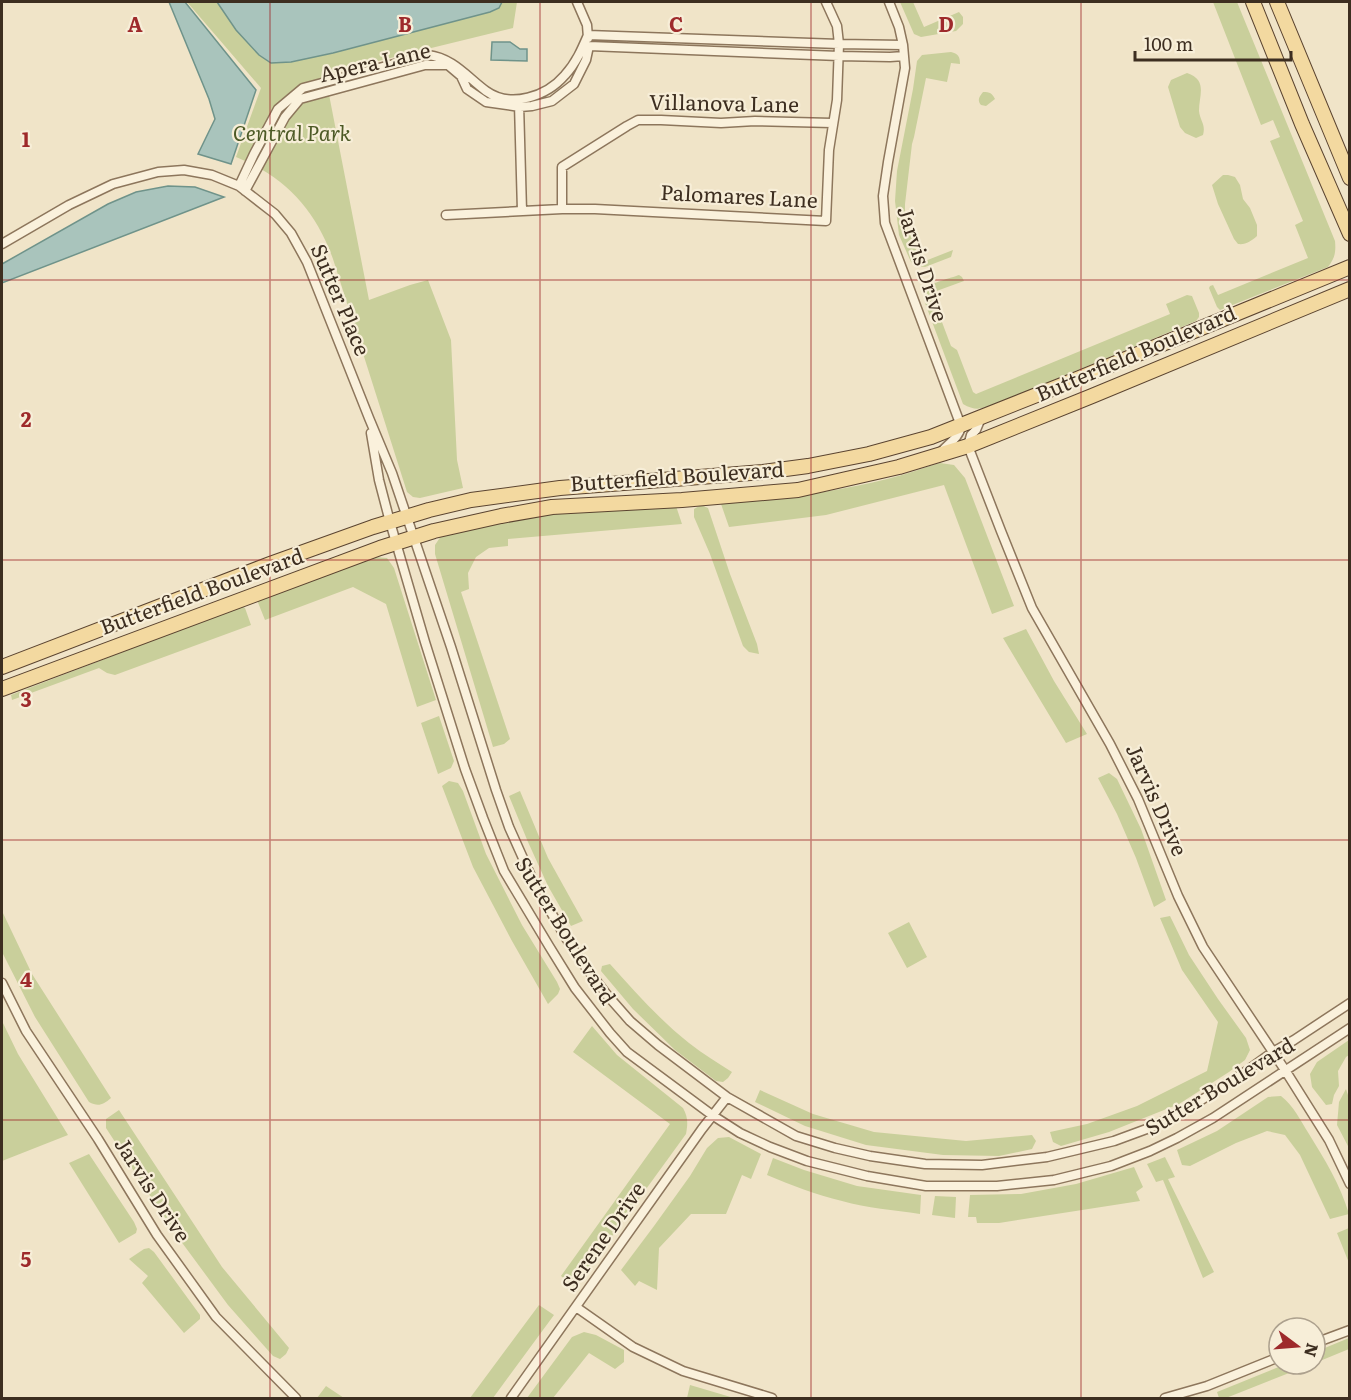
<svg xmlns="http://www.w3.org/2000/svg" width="1351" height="1400" font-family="Literata,serif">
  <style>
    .green { fill: #c9cf9b }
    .water { fill: #a9c4bc; stroke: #6f938a; stroke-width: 1.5 }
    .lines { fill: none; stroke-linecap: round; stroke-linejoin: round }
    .street-casing { stroke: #8d765c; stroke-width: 11 }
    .primary-casing { stroke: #5b4430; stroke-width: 16 }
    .street { stroke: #faf1dc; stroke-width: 8 }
    .primary { stroke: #f3d9a0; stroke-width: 14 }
    .grid { fill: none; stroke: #9e2a2b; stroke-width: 1.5; stroke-opacity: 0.55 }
    .labels { text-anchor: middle; stroke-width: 4.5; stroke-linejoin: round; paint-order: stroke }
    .street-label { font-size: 21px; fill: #3d2e20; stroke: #f7eed8 }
    .park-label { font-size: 21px; font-style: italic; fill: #4d5a26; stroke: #f7eed8 }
    .grid-label { font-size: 20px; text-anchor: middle; font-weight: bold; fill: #9e2a2b; stroke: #f7eed8; stroke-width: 4.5; stroke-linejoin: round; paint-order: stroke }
  </style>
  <rect width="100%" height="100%" fill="#f0e4c8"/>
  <path class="green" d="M187 2H517L513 28 325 74 369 300 410 285 428 280 451 340 457 460 463 488 420 498 413 497 407 492 333 259C315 209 285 177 236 157L261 88Z
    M900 2H913L924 27 959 12 963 17V24L956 31 921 37 914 34Z
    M1213 2H1237L1335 241C1336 252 1335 258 1328 267L1220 310 1217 307 1209 288 1210 286 1213 285 1218 295 1308 258 1295 225 1303 221 1270 141 1280 137 1273 120 1261 125Z
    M951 52C958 54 960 56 960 64L951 63 947 82 926 78 914 137 912 144 905 204V220L919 258 921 261H925L953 250 951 257 925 267 916 266 911 262 899 235 895 201 897 171 913 89 917 61 922 55Z
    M1187 73C1208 80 1199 95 1199 111 1200 121 1206 124 1203 135L1196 138 1185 133 1180 127 1168 87 1171 80Z
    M983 92C990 92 992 93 995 99L986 106 981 105C977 100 979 97 983 92Z
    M1223 175H1228L1235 177 1240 185 1243 199 1250 208 1257 225V236C1251 241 1246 245 1238 244L1234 239 1218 204 1212 185Z
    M959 275 962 277 964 281 931 293 951 346 957 350 973 392 976 394 1170 314 1166 304 1187 295 1192 296 1199 313V317L1196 321 993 405C981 409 975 411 963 404L925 303C925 298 923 293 926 288 931 283 951 278 959 275Z
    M940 463 954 465 965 478 1014 606 992 614 944 485 826 515 729 527 721 504C776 499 832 493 887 479 905 475 922 468 940 463Z
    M701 505 708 508 730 574 757 644 759 654 749 652 743 646 710 554 694 517V509Z
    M676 506 682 524 508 539V546L489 548 476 557 468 573 469 589 461 592 510 739 504 744 493 747 435 554V545L441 536 522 517 602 510Z
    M375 557 387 558 394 568 436 700 417 707 386 604 353 587 265 620 257 600Z
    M242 606 245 608 251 625 115 675 107 673 99 668 12 700 11 695Z
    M1026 629 1054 681 1087 734 1066 743 1003 638Z
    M439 716 454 761 451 768 438 774 421 723Z
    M1109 773 1117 779 1141 829 1166 900 1154 907 1136 858 1117 814 1098 778Z
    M449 781 458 783 463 791 486 854 522 925 557 982 560 989 558 994 548 1004 512 941 473 867 442 786Z
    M520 791 548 858 583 921 571 926 548 886 528 842 509 796Z
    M2 911 32 974 111 1098C103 1105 98 1107 89 1102L35 1017 2 952Z
    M1170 916 1189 955 1218 999 1246 1038 1250 1050 1245 1060 1229 1072 1179 1104 1109 1132 1061 1146 1053 1142 1050 1132 1087 1124 1137 1106 1207 1071 1218 1022 1182 970 1160 918Z
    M909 922 927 957 907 968 888 933Z
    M610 964C635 992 660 1020 689 1043 703 1054 718 1063 732 1072L728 1078 723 1082 716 1081 675 1050 633 1009 601 971 602 966Z
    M2 1021 18 1054 68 1135 2 1161Z
    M592 1026 617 1055 683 1108C688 1117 688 1123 686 1134L575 1287 561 1276 670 1124 573 1052Z
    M1349 1040V1055L1346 1057 1338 1071 1339 1086 1334 1095 1332 1104 1326 1105 1312 1087 1310 1074 1317 1062Z
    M1346 1089 1349 1098V1148L1337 1125 1339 1102Z
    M760 1090 813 1114 874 1132 966 1141 1032 1135 1036 1141 1032 1149 999 1156 943 1155 866 1145 805 1126 755 1102Z
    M1281 1096C1294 1106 1300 1120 1309 1134 1325 1160 1340 1184 1349 1214L1330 1219 1300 1155 1285 1135 1267 1131 1236 1143 1190 1166 1182 1165 1177 1150 1217 1131 1268 1097Z
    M119 1110 222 1267 289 1348 286 1354 280 1359 273 1356 228 1305 169 1225 106 1128V1119Z
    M729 1137 761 1154 751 1179 742 1175 726 1214H691L659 1248 657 1290 639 1281 635 1286 621 1270 654 1226 690 1176 707 1148 718 1138Z
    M89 1154 134 1222 137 1229 136 1233 119 1243 69 1163Z
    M1165 1157 1175 1177 1168 1179 1214 1272 1203 1278 1163 1180 1156 1182 1147 1164Z
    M773 1158 804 1170 857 1186 921 1195 920 1214C894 1210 867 1208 842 1201 816 1195 791 1185 767 1175Z
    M1134 1167 1143 1187 1136 1192 1140 1201 999 1223H977L976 1217H968L970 1195 1021 1194 1076 1184Z
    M935 1196 956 1197 955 1218 932 1215Z
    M1349 1228V1263L1337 1233Z
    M149 1248 154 1252 200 1315V1319L184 1333 142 1283 148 1276 129 1259 144 1249Z
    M539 1305 554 1315 493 1398H470Z
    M584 1332 596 1335 624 1350V1362L615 1369 589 1353 553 1398H527L572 1337Z
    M1349 1338V1349L1315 1363V1352Z
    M1286 1364H1312L1226 1398H1219L1217 1392Z
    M690 1385 734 1398H687Z
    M326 1386 344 1398H317Z"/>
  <path class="water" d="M169 2H185L256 90 231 164 198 154 215 119 209 99Z
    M217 2H502L499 8 490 12 333 53 291 62 271 63 259 55 236 30Z
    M492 42H510L520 49H527V61L491 60Z
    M168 186 195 187 224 197 2 283V264L108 204 136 192Z"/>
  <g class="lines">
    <defs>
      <path id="street" d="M577 2 587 25 588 38
        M889 2 899 27 903 45 905 68 888 162 883 196 885 223 961 426C959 438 949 443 941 452
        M588 35 839 44 903 45
        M519 104 522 211
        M239 186 254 154 278 109 303 88 428 55C453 58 467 77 486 91 511 109 547 96 565 75 576 63 582 49 588 35
        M245 191 285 117 300 99 425 65H448L461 76 467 89 486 102 520 107 532 106 552 101 574 84 586 60 589 46 839 56 890 57 904 56
        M562 209V167L627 126 638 120H661L721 123 755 121 832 123
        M446 215 562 209H595L826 221 829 150 837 100 839 44 837 26 826 2
        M2 244 69 205 113 184 158 172 184 170 212 175 239 186 275 214 291 233 307 262 369 418 392 473 451 647 496 790 509 827 535 885 566 938 581 961 608 996 630 1021 658 1045 727 1097 796 1136 835 1148 870 1156 925 1164 982 1165 1047 1157 1114 1141 1152 1127 1189 1108 1248 1070 1273 1052 1294 1040 1350 1003
        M981 418 976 430 971 435 968 446 1001 531 1032 608 1110 744 1138 799 1178 896 1203 947 1285 1070 1329 1140 1350 1184
        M371 433 379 480 390 522 425 642 465 769 483 818 504 871 549 946 575 988 610 1033 627 1052 712 1115 740 1133 770 1147 807 1161 867 1176 926 1186H997L1054 1180 1111 1166 1150 1151 1177 1138 1213 1118 1350 1028
        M2 983 26 1031 98 1139 157 1235 216 1317 296 1398
        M576 1307 633 1347 683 1371 772 1398
        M1315 1343 1350 1330
        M511 1398 702 1129 727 1097
        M1165 1398 1207 1386 1279 1357"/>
      <path id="primary" d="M1253 2 1302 124 1350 234
        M1277 2 1350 178
        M2 667 270 564 373 527 429 510 471 500 560 488 763 472 808 466 869 454 931 437 1077 379 1350 267
        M2 689 380 548 434 531 501 516 552 507 682 500 798 490 899 467 968 446 1092 396 1350 289"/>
    </defs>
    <use href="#street" class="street-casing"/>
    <use href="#primary" class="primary-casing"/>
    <use href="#street" class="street"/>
    <use href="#primary" class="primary"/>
  </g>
  <path class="grid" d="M270 2V1398M540 2V1398M811 2V1398M1081 2V1398M2 280H1350M2 560H1350M2 840H1350M2 1120H1350"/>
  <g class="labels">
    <g class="street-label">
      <text transform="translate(375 63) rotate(-13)" y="7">Apera Lane</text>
      <text transform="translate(724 104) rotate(1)" y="7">Villanova Lane</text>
      <text transform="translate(739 197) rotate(3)" y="7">Palomares Lane</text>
      <text transform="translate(922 264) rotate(72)" y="7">Jarvis Drive</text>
      <text transform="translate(340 300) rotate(67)" y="7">Sutter Place</text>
      <text transform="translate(1136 354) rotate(-23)" y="7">Butterfield Boulevard</text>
      <text transform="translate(677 477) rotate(-4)" y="7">Butterfield Boulevard</text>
      <text transform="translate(202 592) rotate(-20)" y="7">Butterfield Boulevard</text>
      <text transform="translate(1156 800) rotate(66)" y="7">Jarvis Drive</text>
      <text transform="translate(565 931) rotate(58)" y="7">Sutter Boulevard</text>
      <text transform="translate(1220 1087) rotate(-31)" y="7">Sutter Boulevard</text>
      <text transform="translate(152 1190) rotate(57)" y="7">Jarvis Drive</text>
      <text transform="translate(604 1237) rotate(-55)" y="7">Serene Drive</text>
    </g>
    <g class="park-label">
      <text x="292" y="141">Central Park</text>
    </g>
  </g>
  <g class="grid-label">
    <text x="135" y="32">A</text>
    <text x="405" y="32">B</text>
    <text x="676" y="32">C</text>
    <text x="946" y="32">D</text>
    <text x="26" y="147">1</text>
    <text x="26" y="427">2</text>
    <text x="26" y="707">3</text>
    <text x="26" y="987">4</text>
    <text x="26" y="1267">5</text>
  </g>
  <rect width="1351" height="1400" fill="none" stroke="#3d2e20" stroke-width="6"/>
  <g transform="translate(1297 1346) rotate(106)"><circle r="28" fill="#f7eed8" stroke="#ada18e" stroke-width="1.5"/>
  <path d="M0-4.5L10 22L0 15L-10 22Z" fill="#9e2a2b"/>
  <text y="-9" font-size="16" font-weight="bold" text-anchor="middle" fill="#3d2e20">N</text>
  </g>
  <path d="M1135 51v9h156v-9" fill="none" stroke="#3d2e20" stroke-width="3"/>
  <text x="1144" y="51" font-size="18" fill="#3d2e20" stroke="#f7eed8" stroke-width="4.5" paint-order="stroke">100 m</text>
</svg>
